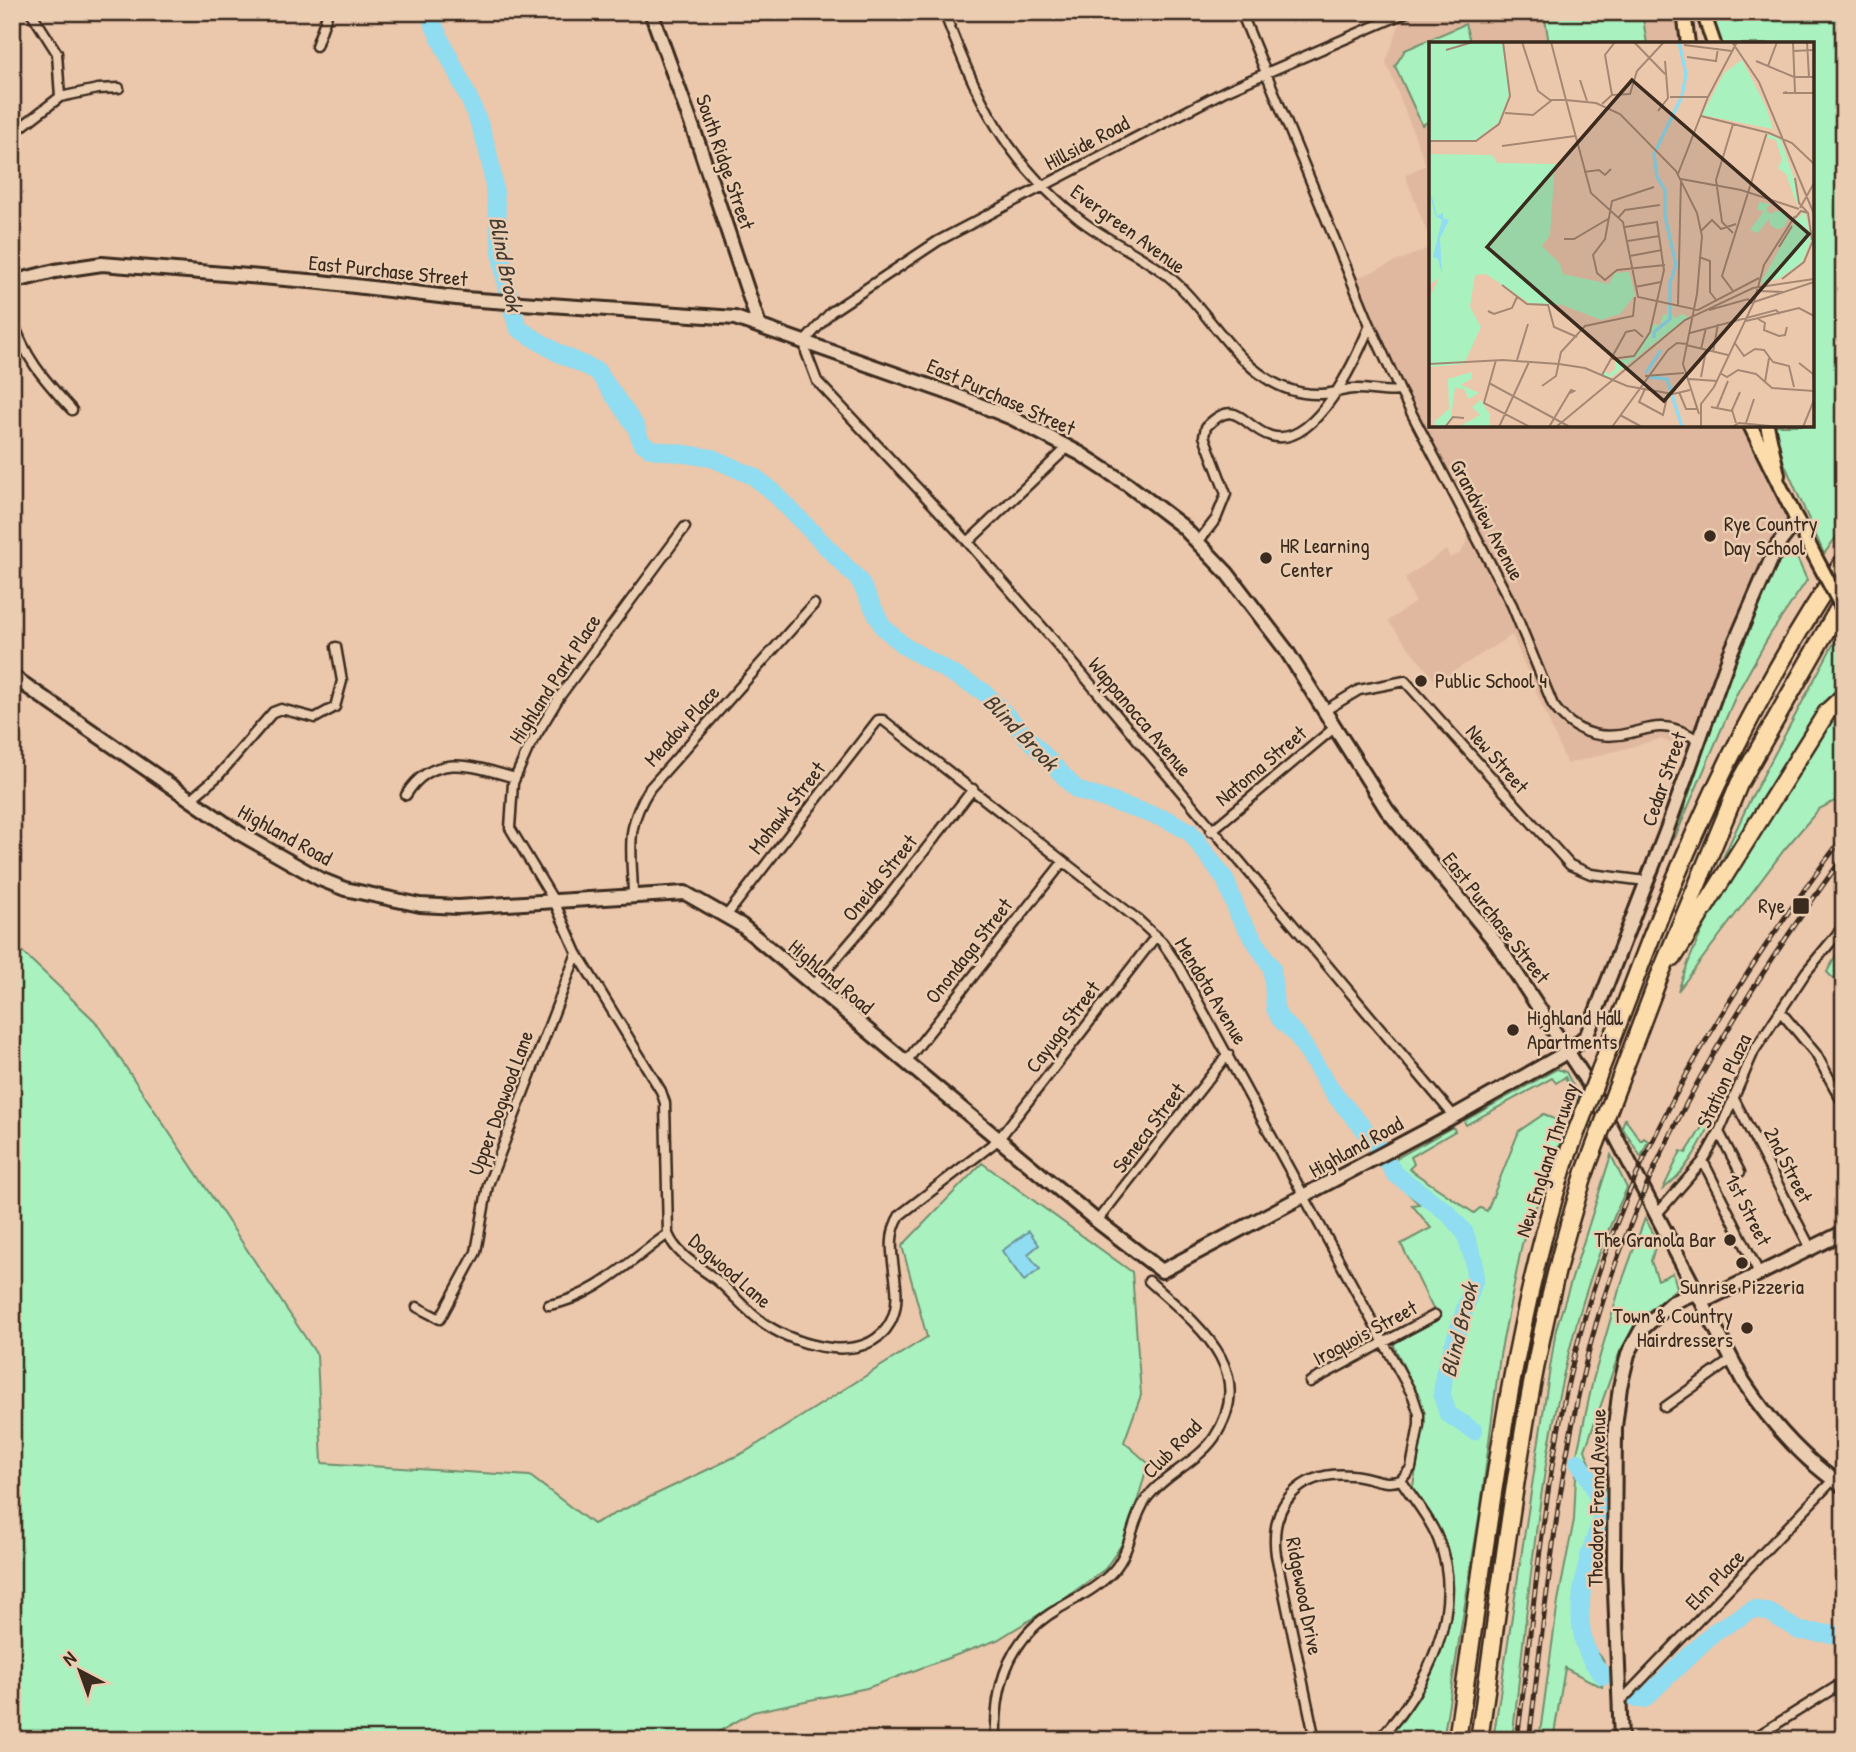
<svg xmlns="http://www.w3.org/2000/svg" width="1856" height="1752" font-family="'Patrick Hand',sans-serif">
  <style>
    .built { fill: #e0b89f }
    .green { fill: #a9f2bf; stroke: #728e6e; stroke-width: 2 }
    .water { fill: #90dcf0; stroke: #6e959c; stroke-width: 2 }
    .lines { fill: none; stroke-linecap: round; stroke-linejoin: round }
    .river { stroke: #90dcf0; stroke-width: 18 }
    .street-casing { stroke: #3b2a1e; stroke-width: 13 }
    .secondary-casing { stroke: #3b2a1e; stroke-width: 18 }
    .primary-casing { stroke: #3b2a1e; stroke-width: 18 }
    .highway-casing { stroke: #3b2a1e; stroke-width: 21 }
    .street { stroke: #ebceb2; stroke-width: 8 }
    .secondary { stroke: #ebceb2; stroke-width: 12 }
    .primary { stroke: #fddcac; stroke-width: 12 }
    .highway { stroke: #fddcac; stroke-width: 16 }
    .rail-casing { stroke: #3b2a1e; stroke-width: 5 }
    .rail { stroke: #ebceb2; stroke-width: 2.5; stroke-dasharray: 8; stroke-linecap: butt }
    .primary-bridge-casing { stroke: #3b2a1e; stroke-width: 18; stroke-linecap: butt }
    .highway-bridge-casing { stroke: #3b2a1e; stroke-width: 21; stroke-linecap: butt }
    .primary-bridge { stroke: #fddcac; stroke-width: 12 }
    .highway-bridge { stroke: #fddcac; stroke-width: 16 }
    .poi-dot { fill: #3b2a1e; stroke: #ebceb2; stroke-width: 2.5 }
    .labels { text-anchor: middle; stroke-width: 5; stroke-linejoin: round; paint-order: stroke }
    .street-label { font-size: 21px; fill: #3b2a1e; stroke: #ebceb2 }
    .poi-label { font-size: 21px; fill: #3b2a1e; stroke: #ebceb2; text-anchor: start }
    .water-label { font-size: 23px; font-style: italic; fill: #443c33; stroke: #ebceb2 }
    .inset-river { fill: none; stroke: #90dcf0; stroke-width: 3.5 }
    .inset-road { fill: none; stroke: #a58873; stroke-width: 2 }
    .view { fill: #3b2a1e; fill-opacity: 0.15; stroke: #3b2a1e; stroke-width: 3.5 }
    .inset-edge { fill: none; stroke: #3b2a1e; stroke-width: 3.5 }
  </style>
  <rect width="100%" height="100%" fill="#ebc7ac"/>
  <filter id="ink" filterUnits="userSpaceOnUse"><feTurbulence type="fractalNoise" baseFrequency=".0143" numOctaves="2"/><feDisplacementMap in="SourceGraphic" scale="14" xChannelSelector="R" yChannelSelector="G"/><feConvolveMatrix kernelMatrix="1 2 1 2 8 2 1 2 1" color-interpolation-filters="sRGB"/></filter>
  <g filter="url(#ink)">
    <path class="built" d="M1414 12H1677L1684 44H1431V243L1405 175 1426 165 1386 62 1402 17Z
      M1431 247V425H1744L1750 446 1788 520 1758 575 1690 751 1660 739 1567 764 1512 635 1436 682 1388 621 1415 602 1405 578 1446 550 1450 558 1461 553 1476 522 1382 344 1355 279Z"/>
    <path class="green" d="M1544 12H1642L1647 44H1549Z
      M1711 12H1844V526L1824 554 1782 458 1773 425H1812V44H1721Z
      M1465 24 1471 44H1431V120L1422 125 1395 66 1405 50Z
      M1790 553 1798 560 1807 580 1769 636 1736 695 1674 840 1720 700 1778 562Z
      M1837 637 1844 649V692L1826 701 1716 879 1714 877 1749 802Z
      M1844 708V793L1835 801 1819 809 1784 850 1678 991C1711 890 1779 801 1835 713Z
      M1844 941V990L1827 972Z
      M12 942 95 1021 317 1355 322 1463 530 1476 593 1524 745 1452 927 1337 902 1246 982 1163 1132 1272 1141 1395 1124 1442 1148 1463 1128 1535 1105 1569 1061 1601 997 1640 867 1688 753 1712 704 1740H12Z
      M1557 1069 1566 1072 1596 1131 1595 1136 1565 1077 1556 1083 1552 1078 1466 1125 1464 1121Z
      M1717 1103 1720 1107C1704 1135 1690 1170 1663 1189L1681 1151 1686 1153Z
      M1544 1114 1567 1125 1522 1244 1500 1355 1481 1505 1443 1740H1383L1404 1719 1430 1676 1447 1629 1450 1581 1447 1561 1412 1492 1423 1429 1422 1406 1394 1346 1395 1342 1438 1319 1401 1244 1431 1228 1412 1205 1419 1204 1381 1167 1453 1127 1455 1131 1411 1157 1414 1164 1409 1169 1474 1213 1480 1208 1487 1211 1519 1131Z
      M1625 1119 1641 1141 1644 1138 1648 1141 1641 1157 1622 1127Z
      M1611 1155 1627 1188C1544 1361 1535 1552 1512 1740H1493L1556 1329Z
      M1645 1218 1657 1240 1651 1261 1658 1280 1673 1273 1677 1288 1638 1320 1619 1354 1585 1450 1597 1481 1605 1485V1539L1595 1545C1592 1573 1584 1605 1587 1633 1589 1650 1598 1650 1603 1660 1607 1667 1603 1680 1602 1687L1565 1668 1553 1740H1539L1558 1601 1574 1520 1577 1454 1593 1380 1619 1290Z"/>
    <path class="water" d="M1029 1231 1039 1245 1028 1254 1040 1269 1024 1281 1002 1251Z"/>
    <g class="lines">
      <path class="river" d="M428 12C449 62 479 107 490 161 501 217 497 275 519 329L558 353 597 371 636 427 641 442 651 449 712 458 753 476 770 489 859 580 883 627 904 646 984 692 1077 790 1168 820 1190 832 1225 879 1239 916 1272 968 1275 1008 1280 1019 1296 1034 1334 1094 1372 1138 1395 1174 1447 1212 1465 1233 1474 1261 1475 1278 1444 1374 1442 1395 1448 1414 1474 1431
        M1578 1462C1588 1474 1602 1500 1601 1516 1600 1529 1593 1541 1590 1553 1579 1595 1571 1644 1604 1676
        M1636 1699H1644L1714 1632 1754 1609 1769 1612 1799 1631 1844 1635"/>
      <defs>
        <path id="street" d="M944 12C977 98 1004 159 1078 218 1105 240 1139 253 1167 275 1216 314 1247 397 1321 394 1332 394 1342 390 1353 389 1369 388 1384 393 1400 391
          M1241 12 1370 325 1400 391 1512 605 1553 705C1572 731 1598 741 1630 733 1640 731 1652 726 1662 727 1675 727 1687 733 1698 740
          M1407 12 1225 91 938 241 831 312 805 341 806 352 817 381 968 542 1057 644 1454 1116
          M316 46 328 12
          M60 97 98 89 119 88
          M12 134 60 97 57 53 31 12
          M12 318C25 359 44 379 72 410
          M685 527 560 696 528 749 513 783 510 828 554 901 577 953 661 1091 665 1103 668 1234C677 1256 700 1267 718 1281 734 1295 747 1312 765 1324 797 1346 866 1366 890 1323 909 1288 878 1250 900 1215L998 1140 1156 936
          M968 542 1068 447
          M1198 542 1216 519 1226 494 1204 436 1206 427C1237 395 1243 428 1271 436 1316 449 1357 357 1370 325
          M1324 711 1359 690 1405 681 1570 865 1591 874 1646 881
          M406 795C433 751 474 766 515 778
          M190 800 218 776 273 712 281 709 315 718 335 707 342 681 336 647
          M1211 831 1334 728
          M633 894C632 848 624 829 650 788L814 604
          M726 916 878 720H883L1137 919 1162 942 1179 967 1413 1396 1419 1414V1425L1411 1468 1401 1480C1383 1486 1370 1476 1352 1475 1300 1470 1269 1504 1276 1555L1315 1740
          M812 987 878 910 973 789
          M1780 1011 1816 1054 1844 1105
          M905 1063 1063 862
          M1733 1097 1811 1249
          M1719 1132 1740 1172
          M1703 1161 1760 1275
          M1657 1214 1703 1161 1719 1132 1754 1051 1806 972 1844 926
          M1097 1221 1228 1054
          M549 1305C593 1298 632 1259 668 1234
          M417 1307 440 1319 476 1252 488 1185 577 953
          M1310 1382 1435 1315
          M1665 1407 1731 1360
          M1838 1685 1844 1695
          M1620 1702 1833 1480
          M996 1740C994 1686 1009 1637 1058 1609 1078 1597 1098 1588 1114 1570 1132 1549 1131 1520 1147 1498 1164 1475 1197 1462 1214 1438 1260 1369 1195 1323 1149 1281
          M1378 1740C1426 1690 1467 1609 1438 1539 1430 1518 1413 1499 1401 1480
          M1751 1740 1844 1682"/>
        <path id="secondary" d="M651 12 699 145 759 325
          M12 282 55 271 102 264 321 282 465 299 735 318 955 395 1012 418 1081 454 1127 484 1182 526 1227 573 1286 650 1387 810 1497 944 1588 1083 1743 1381C1770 1422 1802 1459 1844 1487
          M12 676 239 833 320 879 345 889 420 905 458 907 685 893 741 925 1097 1221 1162 1271 1454 1116 1569 1051 1587 1035 1666 832 1730 654 1777 546 1797 520
          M1702 1302 1844 1232
          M1621 1740 1614 1567 1615 1427 1620 1387 1628 1354 1641 1330 1671 1303 1697 1292"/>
        <path id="primary" d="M1684 12 1688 44
          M1703 12 1714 44
          M1750 425 1812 551
          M1767 425 1778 475"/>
        <path id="highway" d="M1673 958 1827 712 1844 696
          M1639 969C1694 825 1757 689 1844 561
          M1659 977 1739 784 1844 599
          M1457 1740C1486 1547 1506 1351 1564 1164
          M1479 1740C1507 1550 1525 1355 1585 1172"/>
      </defs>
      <use href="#street" class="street-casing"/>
      <use href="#secondary" class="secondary-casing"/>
      <use href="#primary" class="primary-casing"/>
      <use href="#highway" class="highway-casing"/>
      <use href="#street" class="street"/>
      <use href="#secondary" class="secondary"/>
      <use href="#primary" class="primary"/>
      <use href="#highway" class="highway"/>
      <defs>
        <path id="rail" d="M1517 1740C1535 1606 1544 1468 1579 1338 1627 1153 1730 987 1844 836
          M1529 1740C1546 1607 1557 1472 1591 1342 1639 1164 1736 1003 1844 856"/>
      </defs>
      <use href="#rail" class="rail-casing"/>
      <use href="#rail" class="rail"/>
      <defs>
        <path id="primary-bridge" d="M1812 551 1844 611"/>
        <path id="highway-bridge" d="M1564 1164 1639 969
          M1585 1172 1659 977"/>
      </defs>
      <use href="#primary-bridge" class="primary-bridge-casing"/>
      <use href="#highway-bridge" class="highway-bridge-casing"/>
      <use href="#primary-bridge" class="primary-bridge"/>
      <use href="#highway-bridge" class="highway-bridge"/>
    </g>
  </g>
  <g class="poi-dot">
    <circle cx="1710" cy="536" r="7"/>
    <circle cx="1266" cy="558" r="7"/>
    <circle cx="1421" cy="681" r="7"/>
    <rect x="1792" y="897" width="18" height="18" rx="3.5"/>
    <circle cx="1513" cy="1030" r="7"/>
    <circle cx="1730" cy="1240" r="7"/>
    <circle cx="1742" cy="1263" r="7"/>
    <circle cx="1747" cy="1328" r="7"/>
  </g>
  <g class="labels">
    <g class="street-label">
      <text transform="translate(1087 143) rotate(-28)" y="7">Hillside Road</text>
      <text transform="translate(725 162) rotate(71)" y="7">South Ridge Street</text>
      <text transform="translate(1128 229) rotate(36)" y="7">Evergreen Avenue</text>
      <text transform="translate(388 271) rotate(6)" y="7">East Purchase Street</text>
      <text transform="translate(1001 397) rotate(24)" y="7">East Purchase Street</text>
      <text transform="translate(1487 520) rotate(62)" y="7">Grandview Avenue</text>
      <text transform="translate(555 679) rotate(-57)" y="7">Highland Park Place</text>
      <text transform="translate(1140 717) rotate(50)" y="7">Wappanocca Avenue</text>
      <text transform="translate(682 726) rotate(-48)" y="7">Meadow Place</text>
      <text transform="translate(1497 759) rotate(49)" y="7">New Street</text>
      <text transform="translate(1261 766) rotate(-40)" y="7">Natoma Street</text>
      <text transform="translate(1664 779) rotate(-71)" y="7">Cedar Street</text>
      <text transform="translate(787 808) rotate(-52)" y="7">Mohawk Street</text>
      <text transform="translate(285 835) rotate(29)" y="7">Highland Road</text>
      <text transform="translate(880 878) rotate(-51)" y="7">Oneida Street</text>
      <text transform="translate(1496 918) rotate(52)" y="7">East Purchase Street</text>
      <text transform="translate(969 951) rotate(-52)" y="7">Onondaga Street</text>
      <text transform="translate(831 977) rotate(40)" y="7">Highland Road</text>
      <text transform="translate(1211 991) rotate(59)" y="7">Mendota Avenue</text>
      <text transform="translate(1063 1027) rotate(-53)" y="7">Cayuga Street</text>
      <text transform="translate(1724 1081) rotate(-65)" y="7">Station Plaza</text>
      <text transform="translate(501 1103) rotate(-70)" y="7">Upper Dogwood Lane</text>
      <text transform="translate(1149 1128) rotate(-53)" y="7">Seneca Street</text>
      <text transform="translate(1356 1147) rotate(-29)" y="7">Highland Road</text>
      <text transform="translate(1547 1160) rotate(-72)" y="7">New England Thruway</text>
      <text transform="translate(1788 1165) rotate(63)" y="7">2nd Street</text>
      <text transform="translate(1748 1210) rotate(63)" y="7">1st Street</text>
      <text transform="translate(730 1271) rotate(41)" y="7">Dogwood Lane</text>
      <text transform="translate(1365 1333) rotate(-28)" y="7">Iroquois Street</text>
      <text transform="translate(1172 1449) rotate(-45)" y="7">Club Road</text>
      <text transform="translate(1597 1498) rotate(-89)" y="7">Theodore Fremd Avenue</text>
      <text transform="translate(1715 1580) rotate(-46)" y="7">Elm Place</text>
      <text transform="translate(1304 1596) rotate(79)" y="7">Ridgewood Drive</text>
    </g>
    <g class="poi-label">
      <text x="1724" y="531">Rye Country<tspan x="1724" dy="24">Day School</tspan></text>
      <text x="1280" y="553">HR Learning<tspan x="1280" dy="24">Center</tspan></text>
      <text x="1435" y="688">Public School 4</text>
      <text x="1785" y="913" text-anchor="end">Rye</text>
      <text x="1527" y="1025">Highland Hall<tspan x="1527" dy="24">Apartments</tspan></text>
      <text x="1716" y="1247" text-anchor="end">The Granola Bar</text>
      <text x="1742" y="1294" text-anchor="middle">Sunrise Pizzeria</text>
      <text x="1733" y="1323" text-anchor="end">Town &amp; Country<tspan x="1733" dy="24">Hairdressers</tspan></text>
    </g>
    <g class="water-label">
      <text transform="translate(506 264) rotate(79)" y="8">Blind Brook</text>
      <text transform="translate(1021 732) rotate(46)" y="8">Blind Brook</text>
      <text transform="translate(1459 1330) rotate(-76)" y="8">Blind Brook</text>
    </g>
  </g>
  <g transform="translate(1429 42)">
    <rect width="385" height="385" fill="#ebc7ac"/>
    <path d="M0 0H74L81 50 70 80 47 98H0ZM313 18 337 65 344 87 273 73 295 31ZM340 92 352 98 367 143 369 165 357 132 349 126 353 118 347 98 338 96ZM0 112 63 113 68 121 126 122 121 193 113 204 131 222 134 232 180 242 186 231 200 230 206 253 191 272 172 278 133 263 100 261 57 232 46 233 41 265 52 285 35 322 0 325V256L10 236 0 243ZM330 160 341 162 337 168 343 173 329 191 321 188 335 169 328 168ZM340 178a9 9 0 1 1 18 0a9 9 0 1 1-18 0ZM376 170 382 198 373 220 351 236 331 242 367 177ZM238 264 248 266H241L245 276 254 272 259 275 181 336 174 333 176 327 179 333 186 327V319L201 316 213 305 224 282 231 283 234 272 238 273ZM43 330 42 337 32 343 50 351 40 357 35 347 26 346 22 375 16 385H8L5 380 20 367 19 337ZM52 358 61 373V385H29L51 373 43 365Z" fill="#a9f2bf"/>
    <path d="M1 153 3 155 8 174 14 171V176L20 178 11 196 13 233 9 217 4 215 13 178 8 175 6 172Z" fill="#90dcf0"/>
    <path class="inset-river" d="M225 296V290L241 277V241L247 223 236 174V148L228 135 225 112 253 54 257 32 250 0M217 331 232 308M218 335 238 337 253 385"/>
    <path class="inset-road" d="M93 0 109 49 121 58H137L162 151 194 180 209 255 269 268 330 236M122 0 137 58 167 61 191 72 247 129 268 171 273 194 268 252 254 322 270 372M205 0 236 32M303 0 330 40 385 172M364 0 366 50M378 0 380 35M255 3 303 9M17 8 44 0M364 9 385 8M258 15 287 19 289 6M327 19 365 35H385M339 24 348 0M151 38 158 59M358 50 354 51H385M183 53 176 13 186 0M241 55H279M173 62 183 53 201 52 208 29 235 0M229 69 239 56 236 19M76 71 104 73 123 58M272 74 340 91 363 101 385 122M0 99H47L70 82 81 54 74 0M73 104 146 94M155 130 170 128 176 133 182 127M249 132 279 55 308 0M366 136 370 161 379 171M225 145 183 159 176 197 164 213 168 231 176 238 188 228 236 223M371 166 385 141M189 176 196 168 231 163M366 176 372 169 379 171 383 198M272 189 283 178 292 187 307 182M304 191 293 180 287 138 304 82M135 197H145L179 177M199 199 230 194M350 205 363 184M201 214 233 208M270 215 281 219V250L287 258M353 237 375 220 385 196M73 243 98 262 119 263 125 285 148 295M206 245 232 240M304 249 293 234 338 90M330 249 354 250M325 260 385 240M249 264 252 137 312 148 370 167M280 268 319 257 324 262M62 271 59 269 65 272 83 266 88 255M329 277 336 281 335 288 350 294 356 293 358 285M317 279 370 266 385 274M261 291 347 268 351 272M305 300 315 314 326 307 335 308 344 320M257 303 299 313M272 307 277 286M284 310 289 282M181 317 205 314 221 290 235 228 228 180 196 185M67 318 55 361 101 385M88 318 99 282M344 320 360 324 365 345M370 321 384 332 385 340M0 322 74 318 130 322 156 326 198 344 244 352 261 348M291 331 298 335 309 328 327 332 343 346 385 349M173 333 197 290 206 288 214 295M216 334 255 331M272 335 277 308M260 337 288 339M336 340 340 316M60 341 141 385M113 344 127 334 132 310 156 284 204 274 206 255M216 347 210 360 234 373 239 351M250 350 257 367H268M282 365 303 369M288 366 299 339M191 373 213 385M307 381 303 368 311 350M317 381 325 357M16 385 24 375 35 376M70 385 100 320M120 385 142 348 145 349 141 351M127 385 256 278 324 246 385 237M183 385 239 308 248 301 258 302M272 385V362L285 345 325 260 335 223 366 174M303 385 310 381 351 385M374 385 385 358"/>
    <path class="view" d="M203 38 380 192 235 359 58 205Z"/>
    <rect width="385" height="385" class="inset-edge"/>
  </g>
  <rect width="1856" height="1752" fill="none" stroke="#ebceb2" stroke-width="42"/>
  <rect x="21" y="21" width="1814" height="1710" fill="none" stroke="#3b2a1e" stroke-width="2.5" filter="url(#ink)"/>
  <g transform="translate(80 1671) rotate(319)" stroke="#ebceb2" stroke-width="5" paint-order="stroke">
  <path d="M0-5L12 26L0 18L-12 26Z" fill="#3b2a1e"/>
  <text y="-10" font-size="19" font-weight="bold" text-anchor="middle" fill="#3b2a1e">N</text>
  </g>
</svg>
